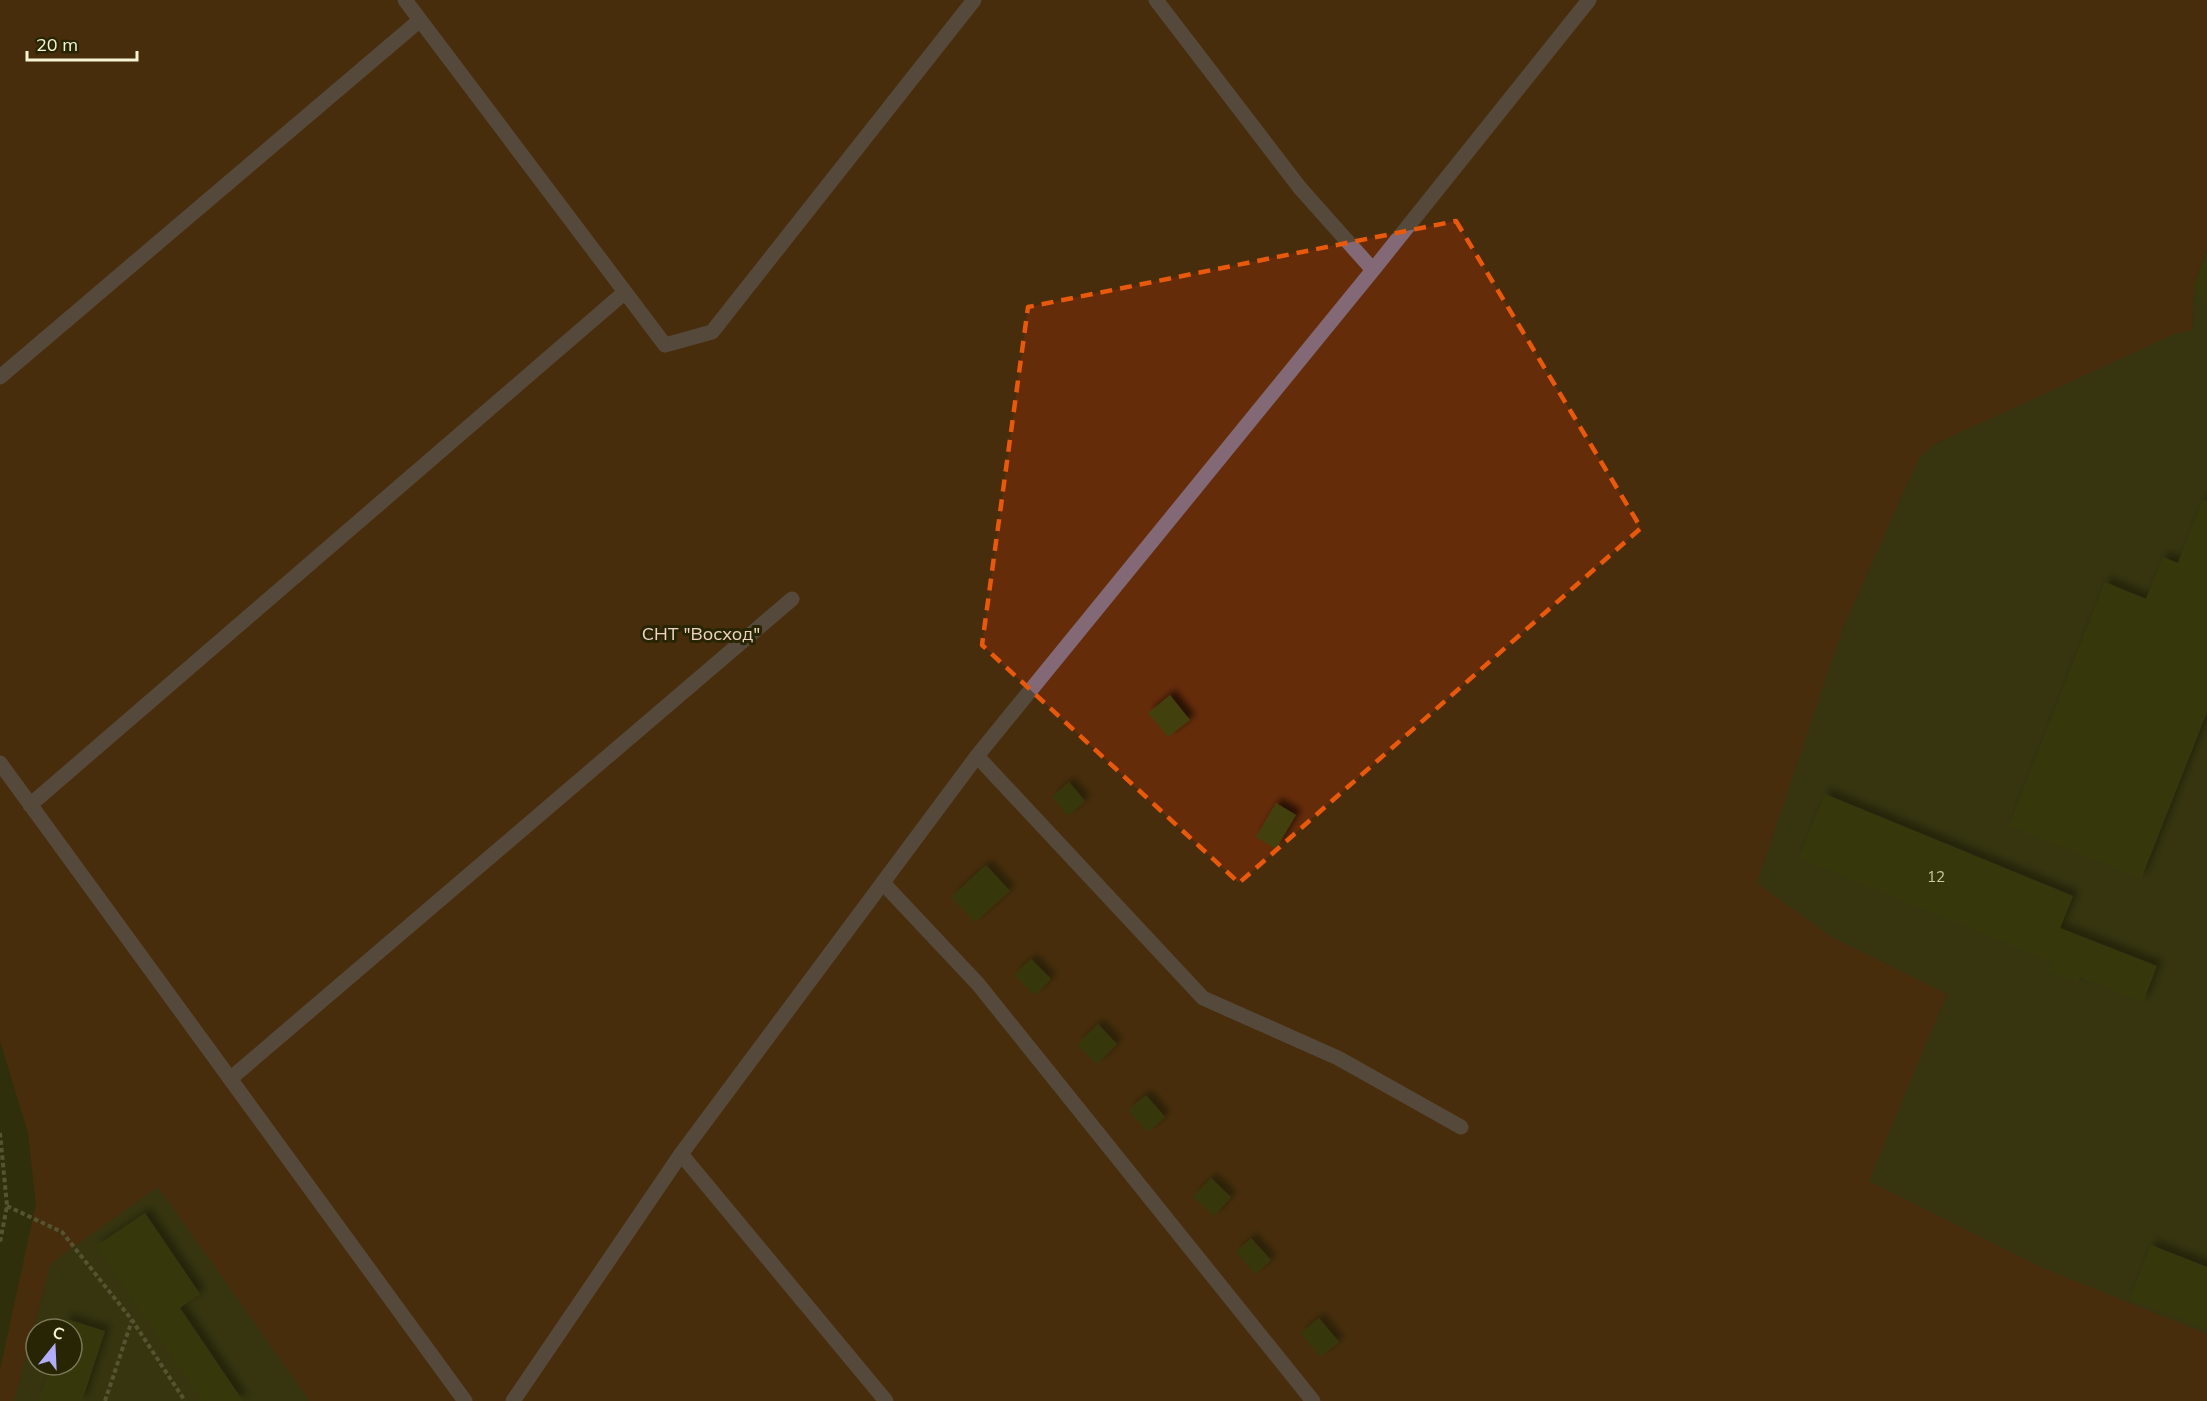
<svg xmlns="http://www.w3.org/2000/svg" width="2207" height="1401" font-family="Mulish,sans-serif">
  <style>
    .built { fill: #3e3c15; fill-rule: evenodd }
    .green { fill: #652c0a }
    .building { fill: #42400e; filter: url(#shadow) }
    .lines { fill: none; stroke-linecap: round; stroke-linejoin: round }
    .path { stroke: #81815f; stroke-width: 4; stroke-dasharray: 4.5 3; stroke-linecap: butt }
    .lane { stroke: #836976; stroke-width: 15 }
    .marked { fill: none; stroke: #e8590c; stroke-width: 4.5; stroke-dasharray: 12 8; stroke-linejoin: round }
    .labels { text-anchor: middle; stroke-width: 6; stroke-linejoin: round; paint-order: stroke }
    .number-label { font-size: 15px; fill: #c8c8a2 }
    .park-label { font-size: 18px; fill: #f1d3c4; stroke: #272503 }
  </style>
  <defs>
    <filter id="shadow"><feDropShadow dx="5.5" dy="-5.5" stdDeviation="3" flood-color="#0009"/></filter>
  </defs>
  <rect width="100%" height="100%" fill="#302f0d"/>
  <path class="built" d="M2207 251V1334L2041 1267 1868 1181 1947 994 1832 937 1757 883 1842 630 1919 458 1935 444 2175 334 2192 330 2194 286Z
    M158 1187 310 1401H14L51 1263ZM36 1329H72V1365H36Z"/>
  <path class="green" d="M0 0H2207V251L2194 286 2192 330 2175 334 1935 444 1919 458 1842 630 1757 883 1832 937 1947 994 1869 1181 2041 1267 2207 1334V1401H310L158 1187 51 1263 14 1401H0V1370L36 1204 28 1133 0 1041Z"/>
  <path class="building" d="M2207 251V309L2194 286Z
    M2203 500 2207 501V712L2141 879 2009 826 2105 582 2146 599 2163 557 2178 563Z
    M1170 695 1190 720 1168 737 1148 713Z
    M1069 782 1085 801 1068 816 1052 797Z
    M1825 794 2073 896 2060 928 2157 966 2143 1002 2080 977 2078 983 2049 971 2052 962 1799 858Z
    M1276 803 1296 815 1276 849 1256 837Z
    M986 865 1010 891 975 922 951 897Z
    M1031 959 1051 979 1035 995 1014 975Z
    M1098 1024 1117 1044 1097 1064 1077 1045Z
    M1146 1095 1165 1117 1148 1132 1128 1110Z
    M1211 1178 1231 1197 1214 1216 1193 1197Z
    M145 1213 200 1294 180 1308 243 1401H202L96 1246Z
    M1251 1238 1271 1260 1255 1274 1236 1252Z
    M2151 1245 2207 1267V1329L2130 1299Z
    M1319 1318 1339 1342 1320 1357 1301 1333Z
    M66 1319 105 1331 82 1401H39L51 1365H72V1329H63Z"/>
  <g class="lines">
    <path class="path" d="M0 1133 7 1206 0 1242
      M7 1206 62 1232 132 1320 185 1401
      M105 1401 132 1320"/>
    <path class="lane" d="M405 0 665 345 712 332 974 0
      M1156 0 1300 188 1373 270
      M0 377 420 20
      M977 756 1203 998 1338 1058 1461 1127
      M0 763 465 1401
      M30 805 625 292
      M883 883 978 984 1313 1401
      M230 1079 792 599
      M681 1154 886 1401
      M513 1401 681 1154 977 756 1373 270 1589 0"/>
  </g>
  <path d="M0 0H2207V1401H0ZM1456 221 1641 528 1239 883 982 645 1028 307Z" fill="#302f0d" fill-opacity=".55" fill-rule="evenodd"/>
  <path class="marked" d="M1456 221 1641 528 1239 883 982 645 1028 307Z"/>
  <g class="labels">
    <g class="number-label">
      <text x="1936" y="882">12</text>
    </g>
    <g class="park-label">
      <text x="701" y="640">СНТ "Восход"</text>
    </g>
  </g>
  <g transform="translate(54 1347) rotate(18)"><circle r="28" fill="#272503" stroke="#797857" stroke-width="1.5"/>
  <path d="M0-4.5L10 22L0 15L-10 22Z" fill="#b2adf9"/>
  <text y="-9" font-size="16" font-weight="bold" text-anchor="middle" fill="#f5f5d4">С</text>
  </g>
  <path d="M27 51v9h110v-9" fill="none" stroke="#f5f5d4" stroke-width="3"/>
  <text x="36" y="51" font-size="18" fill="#f5f5d4" stroke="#272503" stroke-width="4.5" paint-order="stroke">20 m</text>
</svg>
